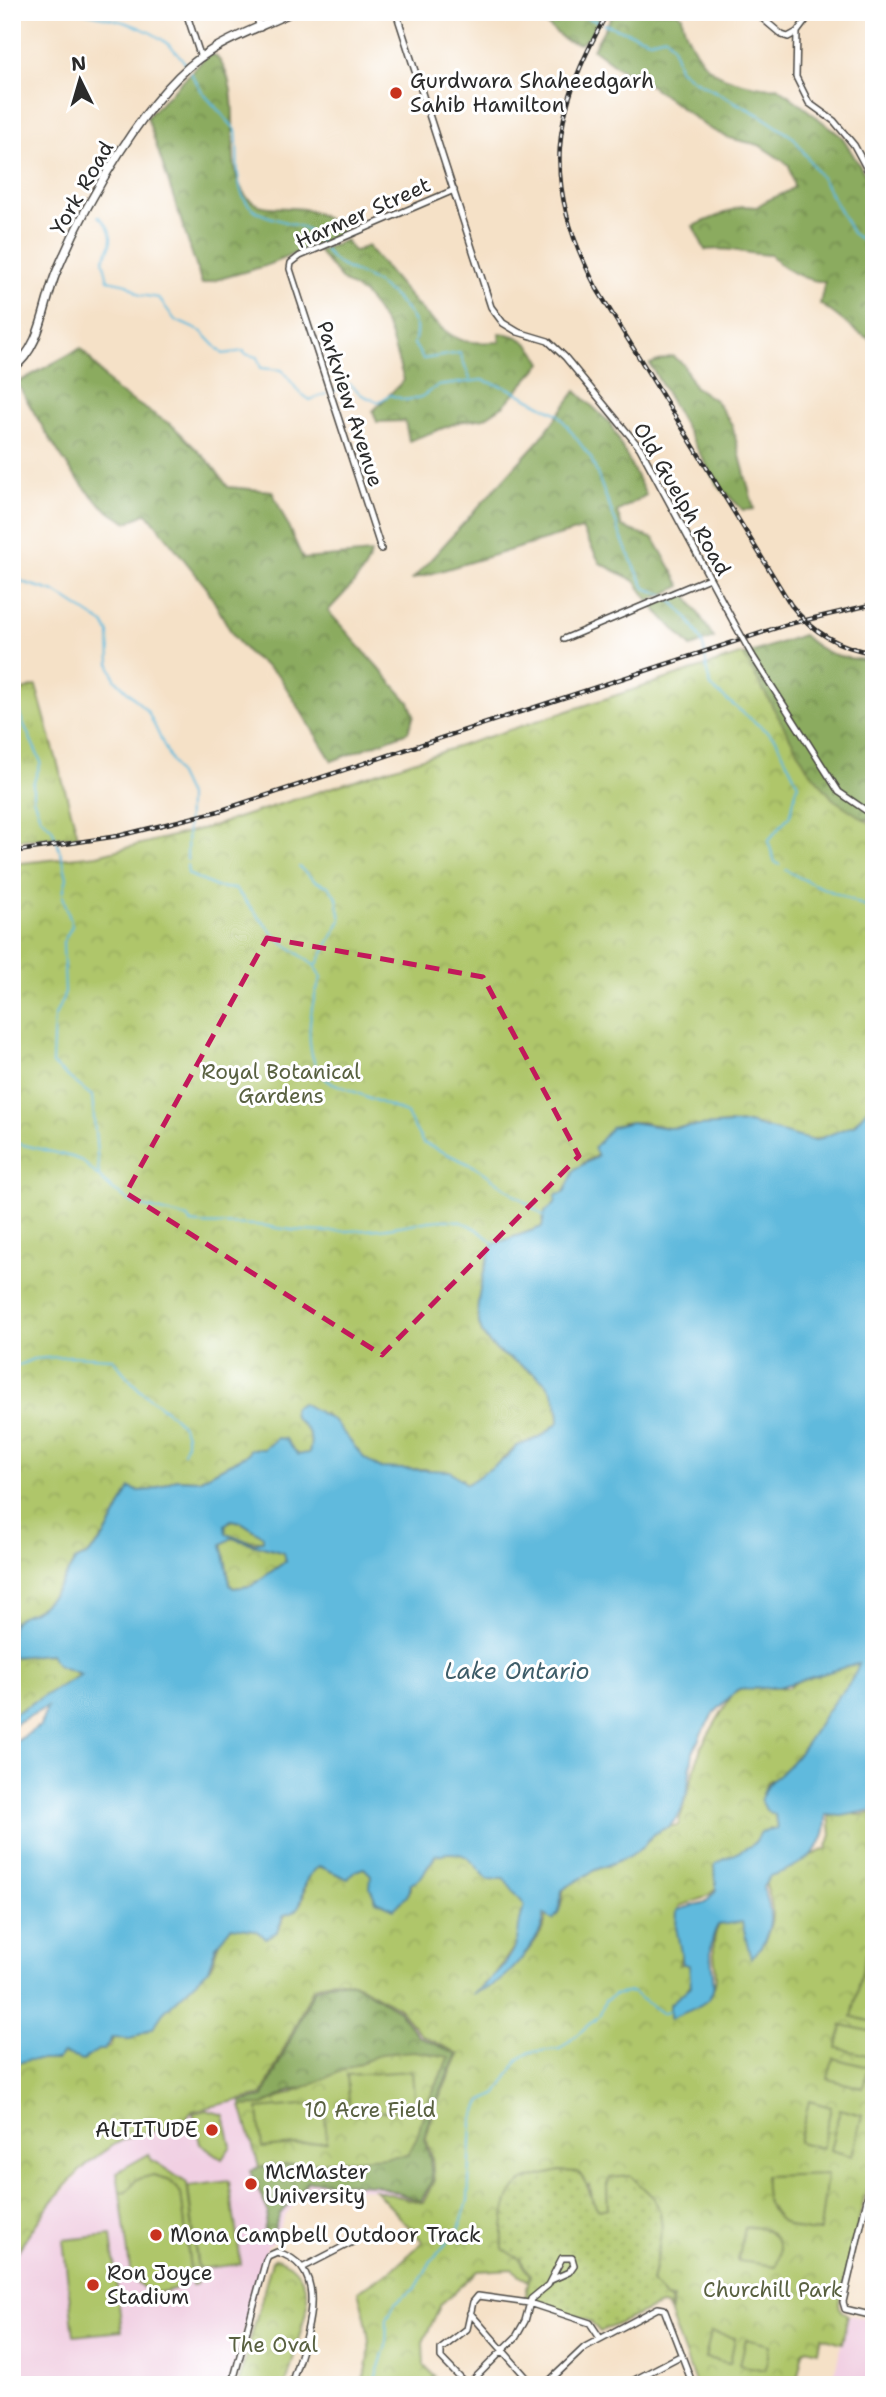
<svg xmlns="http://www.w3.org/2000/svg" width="886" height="2397" font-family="'Shantell Sans',sans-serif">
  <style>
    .built { fill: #f1d0e3 }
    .grass { fill: url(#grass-tufts); stroke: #6d784b; stroke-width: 2 }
    .forest { fill: url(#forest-crowns); stroke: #5b6b45; stroke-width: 2 }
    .park { fill: url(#park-crowns); stroke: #6d784b; stroke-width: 2 }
    .garden { fill: url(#garden-dots); stroke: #6d784b; stroke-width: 2 }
    .pitch { fill: #afc66b; stroke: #6d784b; stroke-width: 2 }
    .water { fill: #60badd; stroke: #467284; stroke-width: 2; fill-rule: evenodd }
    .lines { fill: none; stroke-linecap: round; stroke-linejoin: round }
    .stream { stroke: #60badd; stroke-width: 2 }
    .minor-casing { stroke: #494642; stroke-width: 8 }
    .major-casing { stroke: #494642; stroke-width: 10 }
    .minor { stroke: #fff; stroke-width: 5 }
    .major { stroke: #fff; stroke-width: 7 }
    .rail-casing { stroke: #2b2b2b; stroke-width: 4.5 }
    .rail { stroke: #fff; stroke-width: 2; stroke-dasharray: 5; stroke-linecap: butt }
    .minor-bridge-casing { stroke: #494642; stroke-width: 8; stroke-linecap: butt }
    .minor-bridge { stroke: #fff; stroke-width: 5 }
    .marked { fill: none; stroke: #c2185b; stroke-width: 5; stroke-dasharray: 14 9; stroke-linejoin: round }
    .poi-dot { fill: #c8321e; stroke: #fff; stroke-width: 2.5 }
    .labels { text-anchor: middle; stroke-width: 6; stroke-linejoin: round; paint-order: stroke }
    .poi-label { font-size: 21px; fill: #2b2b2b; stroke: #fff; text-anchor: start }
    .street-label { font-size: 21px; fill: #2b2b2b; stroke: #fff }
    .park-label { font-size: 21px; fill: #596141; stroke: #fff }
    .water-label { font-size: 23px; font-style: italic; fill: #3e5d69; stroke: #fff }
  </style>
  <defs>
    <pattern id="grass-tufts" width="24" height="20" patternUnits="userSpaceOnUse" patternTransform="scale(1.75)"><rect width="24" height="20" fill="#afc66b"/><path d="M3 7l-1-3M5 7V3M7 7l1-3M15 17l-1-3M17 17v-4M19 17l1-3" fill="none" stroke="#97aa5d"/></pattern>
    <pattern id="forest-crowns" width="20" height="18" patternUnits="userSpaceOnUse" patternTransform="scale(1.75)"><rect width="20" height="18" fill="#8bab5f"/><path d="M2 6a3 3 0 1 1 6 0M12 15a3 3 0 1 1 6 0" fill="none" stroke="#728b4f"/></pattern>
    <pattern id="park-crowns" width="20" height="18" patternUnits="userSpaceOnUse" patternTransform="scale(1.75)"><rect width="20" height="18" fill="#afc66b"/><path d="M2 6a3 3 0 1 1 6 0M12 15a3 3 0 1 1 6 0" fill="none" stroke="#97aa5d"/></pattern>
    <pattern id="garden-dots" width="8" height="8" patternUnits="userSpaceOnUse" patternTransform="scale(1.75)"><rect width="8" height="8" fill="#afc66b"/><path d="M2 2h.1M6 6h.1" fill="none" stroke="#97aa5d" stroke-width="1.8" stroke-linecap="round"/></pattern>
  </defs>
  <rect width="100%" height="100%" fill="#fff"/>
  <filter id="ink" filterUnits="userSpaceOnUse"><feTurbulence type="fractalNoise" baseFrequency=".0143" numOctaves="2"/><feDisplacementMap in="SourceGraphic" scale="14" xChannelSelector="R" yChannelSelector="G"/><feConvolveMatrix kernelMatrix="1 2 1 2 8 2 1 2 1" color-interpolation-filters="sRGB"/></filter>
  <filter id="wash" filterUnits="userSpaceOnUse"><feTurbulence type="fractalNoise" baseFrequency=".00686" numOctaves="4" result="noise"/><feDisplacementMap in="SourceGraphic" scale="28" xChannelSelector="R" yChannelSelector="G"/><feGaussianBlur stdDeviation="1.57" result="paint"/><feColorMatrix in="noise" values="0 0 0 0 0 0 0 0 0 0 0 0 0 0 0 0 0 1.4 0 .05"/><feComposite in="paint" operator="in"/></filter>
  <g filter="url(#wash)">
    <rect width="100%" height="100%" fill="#f5e1c7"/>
    <path class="built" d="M332 1980 354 1982 400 2008 421 2035 459 2053 434 2110 426 2138 432 2157 434 2181 423 2203 375 2190 310 2186 285 2216 271 2245H268L229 2385H12V2260L54 2201 100 2152 133 2135 180 2128 192 2111 262 2095 313 1988Z
      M848 2315 874 2320V2385H832Z"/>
    <path class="grass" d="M36 686 78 836 12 840V693Z
      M149 2154 151 2159 187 2183 198 2273 196 2274 197 2284 192 2285 181 2193 167 2179 153 2175 127 2192 120 2193 117 2172Z"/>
    <path class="forest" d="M504 12H603L590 36 580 44 565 40 542 21Z
      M614 12H677L682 16C683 33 700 63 714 72 726 80 765 90 778 87L842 137 874 189V341C858 336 837 314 820 304L825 281C808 283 781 268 771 255 745 254 730 247 705 250L693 226 742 206 757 207C768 197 782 197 794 187L789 165 759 145 729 138 708 128 650 85 617 67 593 49Z
      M208 55H215C249 90 219 162 246 196 261 214 288 204 308 210 319 213 337 224 344 233L265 266 202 284 147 117Z
      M346 240 354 252 367 246C389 271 432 330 461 340 472 344 487 342 500 342L499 333C522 335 531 343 542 363L504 405 484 418 459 422 409 441 405 421 377 422 373 411 404 380 389 331 377 311 365 295 343 281 318 251Z
      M81 348 115 390 173 426 212 465 228 487 272 491 303 559 371 553C366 576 342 594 328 611L409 702 414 715 408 732 332 761 279 676 248 653 234 637 206 587 147 513 128 522C83 505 41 424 17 383Z
      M672 356 683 364 694 386 716 401 732 425 754 509 743 510 718 486 650 364Z
      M576 391 610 423 646 495 617 512 622 527 654 539 681 586 649 601 635 581 600 563 582 529 413 579 540 439Z
      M684 591 714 638 691 647 652 606Z
      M803 635C826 657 843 658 874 661V820L861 818 667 725 683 676Z
      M333 1982 353 1983 398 2010 419 2037 457 2054 432 2110 424 2138 430 2158 432 2181 421 2201 375 2185 308 2181 280 2214 270 2240 263 2236 268 2212 250 2171 259 2167 407 2155 417 2137 425 2108 449 2058 291 2090 263 2105 241 2106V2102L263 2097 314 1990Z"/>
    <path class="park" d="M743 654 806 766 833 799 874 826V1101L854 1125 832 1135 808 1141 748 1123 668 1128 641 1122 622 1123 598 1155 584 1162 552 1209 545 1212 542 1227 494 1244C487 1257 484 1271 481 1286 458 1379 560 1345 559 1422L539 1438 517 1446 486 1474 467 1485 460 1481 462 1479 425 1469H379L363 1457 324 1413 309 1430 312 1440 309 1453 298 1455 285 1439 264 1449H250L248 1454 199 1480 176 1479 152 1490 138 1491 130 1488C115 1514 105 1549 75 1561 63 1580 56 1598 36 1610 27 1616 20 1616 12 1625V864L97 855 213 826Z
      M231 1520 241 1522 263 1536V1541L242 1540 226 1534 225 1525Z
      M232 1538 284 1553 286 1561 251 1586 233 1588 230 1584 222 1544Z
      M51 1654 59 1666 81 1674 12 1715V1657Z
      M861 1659 866 1663 827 1726 806 1744 785 1771 767 1782 763 1796 781 1811 778 1831 769 1829V1836L737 1856H730C716 1893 717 1895 679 1906 678 1929 686 1942 679 1965L691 1961 693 1981 681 1998 698 2002C735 1983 700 1957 721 1920L744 1917 754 1955C774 1931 777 1911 765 1883L772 1872 826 1849 831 1835 829 1811 861 1815 874 1813V2158L839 2303 840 2308 848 2315 842 2343 822 2337 818 2351 807 2348 803 2352 796 2385H696L670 2315 673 2299 665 2298 652 2282 659 2248 607 2186 608 2208 599 2210 593 2205 590 2184 520 2259 530 2275 528 2281 512 2269 477 2271 441 2304 423 2342 424 2365 435 2376 426 2385H359C378 2361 366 2318 358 2291L392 2270 423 2242 375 2190 423 2203 434 2181 432 2157 426 2138 434 2110 459 2054 421 2035 399 2008 354 1982 332 1980 313 1988 262 2095 192 2111 180 2128C164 2130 146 2131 132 2136 79 2157 42 2213 12 2260V2068L16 2061 65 2050 110 2047 114 2034 165 2009 211 1966 219 1942 233 1923 268 1934 279 1928 287 1911C309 1906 301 1890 309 1875 312 1871 318 1866 321 1862L357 1866 366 1864 397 1905 409 1892 412 1881 424 1873 439 1851 453 1848 506 1873 527 1899 519 1940 493 1977 480 1987C505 1978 549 1937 547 1909L555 1915 561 1906 564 1886 646 1843 657 1829 678 1825 701 1747 732 1695 743 1688H788L800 1679Z
      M414 2051 449 2057 425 2108 417 2137 408 2155 259 2167 241 2106 263 2105 381 2054Z
      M276 2258C298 2263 307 2284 308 2305L286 2385H238L272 2261Z"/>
    <path class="garden" d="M560 2171 578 2172C593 2188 588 2200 599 2210L608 2208 607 2186 610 2178 631 2176 654 2198 660 2212 662 2228 652 2282 665 2298 671 2300 669 2312 666 2306 660 2305 600 2332 590 2321 525 2299 530 2275 520 2259 503 2249C502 2230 503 2193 522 2182 532 2176 549 2174 560 2171Z"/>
    <path class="pitch" d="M866 1953 874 1955V2022L852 2017Z
      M842 2025 874 2032 871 2056 837 2048Z
      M833 2058 868 2067 863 2088 828 2079Z
      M412 2071 415 2109 350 2114 347 2075Z
      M809 2101 831 2107 822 2148 799 2142Z
      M324 2103 327 2142 262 2148 258 2109Z
      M840 2109 862 2115 852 2156 830 2150Z
      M207 2110 224 2115 231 2146 222 2159 200 2144 193 2113Z
      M827 2174 820 2231C784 2233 762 2212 765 2176Z
      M153 2175 167 2179 181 2193 191 2278 185 2279 174 2289 157 2293 146 2290 131 2277 120 2193 127 2192 135 2180Z
      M229 2181 241 2264 198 2269 188 2186Z
      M753 2227C775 2229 785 2246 776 2266L738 2261 745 2228Z
      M111 2235 122 2331 74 2336 63 2240Z
      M711 2332 735 2338 730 2363 705 2358Z
      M746 2339 770 2345 765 2370 740 2365Z"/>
    <path class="water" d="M874 1101V1744C864 1763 874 1789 874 1810L842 1816 826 1815C828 1851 800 1867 770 1876L763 1887C775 1916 772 1936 751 1959L742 1922 718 1925C701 1954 722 1983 709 1998 701 2008 681 2013 670 2019V2004L691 1986 689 1965 683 1964 676 1927 677 1910 706 1902 716 1891 715 1864 754 1844 761 1832 777 1829 775 1815 766 1810 761 1800C768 1777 775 1780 790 1764 805 1748 815 1730 827 1711 838 1694 853 1685 859 1663L779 1687 737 1690 714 1713 701 1734 693 1752 687 1793 680 1813 670 1826 653 1834 643 1847 628 1857 593 1871 562 1890 559 1912 553 1920 544 1914C546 1932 514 1971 498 1982 491 1987 481 1990 472 1994 489 1982 509 1964 516 1944 520 1930 518 1919 525 1906L503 1878 488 1880C471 1860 466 1848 436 1855L421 1877 410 1885 407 1896 394 1909 376 1901 370 1888 371 1875 364 1868 355 1871 348 1879 319 1866C315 1870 309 1875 307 1879 299 1895 307 1910 284 1915L277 1932 266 1938 255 1930 231 1927 216 1946 208 1970 163 2013 153 2028 131 2039 112 2038 104 2050H98L83 2060 63 2054 57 2060H28L12 2065V1744L40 1726 47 1707 12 1725V1715L81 1674 58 1666 50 1654 12 1657C12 1648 9 1632 13 1624 18 1614 29 1615 37 1609 56 1596 63 1580 75 1561 105 1550 115 1514 130 1488L138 1491 152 1490 176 1479 199 1480 248 1454 250 1449H264L277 1438 285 1439 298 1455 309 1453C314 1435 308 1429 294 1417L293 1408 302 1403 334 1421 363 1457 379 1468 450 1471 467 1484 506 1458 517 1446 539 1438 559 1422C560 1345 458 1379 481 1285 484 1271 487 1257 494 1244L542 1227 545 1212 555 1203 556 1195 564 1193 575 1169 598 1156 594 1148 612 1127 631 1122 668 1128 748 1123 814 1141 854 1125ZM231 1520 241 1522 263 1536V1541L254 1543 226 1534 225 1525ZM232 1538 284 1553 286 1561 251 1586 233 1588 230 1584 222 1544Z"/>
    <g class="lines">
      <path class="stream" d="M80 12C120 20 164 28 186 65
        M571 12 599 22
        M604 24 650 40 666 36 673 46 679 69 692 79 761 116 794 138 824 182 852 233 874 249
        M190 72 203 93 236 130C239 150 235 171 241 191 253 229 302 213 321 243
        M98 216C115 230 114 243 103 260L108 280 127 284 140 295 159 298 175 320 202 332 223 354 244 351 245 354 257 357 261 368 282 370 299 392 310 400 326 394
        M325 250C336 268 353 270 370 279 386 288 411 310 416 327 417 332 415 339 414 344L423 359 460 353 470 379
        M12 352 17 355
        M334 391 350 384 362 395 378 402 390 395 406 400 421 397 437 386 482 380 508 388 558 414 591 458 626 549 645 588 664 595
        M12 562 14 551
        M12 563 22 582 55 592 104 624 109 633 110 665 115 679 148 712 188 796 187 860
        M668 598C682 609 699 631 704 649 707 663 705 674 712 688L776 739 798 784 790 815 768 841 775 862 780 865
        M12 667 17 679 20 716 41 762 33 784V798L40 817 52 828 63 860 67 878 63 893
        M187 865 188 874 216 887 235 889 276 937 315 966 321 978C309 1008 300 1058 328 1081L406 1113 423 1143 478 1168 544 1216
        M299 867 315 881 328 886 337 898 341 920 316 966
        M786 870C814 888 846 894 874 912
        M63 896 72 926 63 942 65 993 54 1018 52 1064 92 1096 99 1176
        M12 1142 72 1157 82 1161 113 1190 134 1204 188 1218 191 1223C216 1227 242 1222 266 1226 304 1234 339 1232 378 1229 405 1227 431 1217 458 1221 471 1224 485 1235 494 1244
        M12 1368 33 1359 70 1356 112 1358C121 1369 130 1381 141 1391 158 1407 198 1424 183 1452
        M373 2385 386 2346 387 2319 395 2303 416 2288 431 2261 459 2229 468 2201 472 2122 481 2102 497 2094 518 2060 530 2052 560 2049 599 2016 605 2001 614 1995 632 1992 663 2014 669 2011"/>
    </g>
  </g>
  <g filter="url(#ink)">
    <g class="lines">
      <defs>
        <path id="minor" d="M186 12 201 58
          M255 12 260 28
          M396 12 491 307 503 323 518 332 548 341 565 357 640 448 733 621
          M755 12 782 35 788 37 797 32
          M812 12 797 32 796 77 809 103 834 121 854 145 874 182
          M381 549 290 269 291 263 300 256 454 190
          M564 639 709 578
          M752 655 839 792 874 816
          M874 2169 843 2302 845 2309 874 2316
          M302 2268 366 2235
          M470 2313 533 2385
          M232 2385 266 2260 268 2256 277 2252C337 2269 302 2346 291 2385
          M467 2385 441 2358V2349L467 2329 473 2302 478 2296 529 2303 590 2323 600 2338
          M468 2385 516 2337 525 2321 531 2299 548 2285 562 2258H572L574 2265 569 2272 551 2280
          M545 2385 585 2347 658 2308 664 2309 693 2385
          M625 2385 682 2355"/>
        <path id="major" d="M12 369C42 347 43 305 56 273 84 206 148 89 210 51 236 35 265 25 292 12"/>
      </defs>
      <use href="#minor" class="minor-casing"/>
      <use href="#major" class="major-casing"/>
      <use href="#minor" class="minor"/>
      <use href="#major" class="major"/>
      <defs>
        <path id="rail" d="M608 12C550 115 541 182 597 289L791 605C812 632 839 648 874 653
          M12 852 118 836 219 811 785 625 874 604"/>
      </defs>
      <use href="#rail" class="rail-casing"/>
      <use href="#rail" class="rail"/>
      <defs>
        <path id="minor-bridge" d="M733 621 752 655"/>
      </defs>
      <use href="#minor-bridge" class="minor-bridge-casing"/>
      <use href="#minor-bridge" class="minor-bridge"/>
    </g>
  </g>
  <path class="marked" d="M267 938 483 977 579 1156 382 1355 126 1193Z"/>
  <g class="poi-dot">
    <circle cx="396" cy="93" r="7"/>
    <circle cx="212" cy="2130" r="7"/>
    <circle cx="251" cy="2184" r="7"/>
    <circle cx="156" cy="2235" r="7"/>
    <circle cx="93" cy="2285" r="7"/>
  </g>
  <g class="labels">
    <g class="poi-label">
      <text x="410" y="88">Gurdwara Shaheedgarh<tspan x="410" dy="24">Sahib Hamilton</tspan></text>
      <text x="198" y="2137" text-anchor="end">ALTITUDE</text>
      <text x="265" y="2179">McMaster<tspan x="265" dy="24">University</tspan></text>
      <text x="170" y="2242">Mona Campbell Outdoor Track</text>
      <text x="107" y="2280">Ron Joyce<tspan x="107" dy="24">Stadium</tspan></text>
    </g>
    <g class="street-label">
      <text transform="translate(82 188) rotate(-60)" y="7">York Road</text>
      <text transform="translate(363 213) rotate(-24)" y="7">Harmer Street</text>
      <text transform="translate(350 404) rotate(72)" y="7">Parkview Avenue</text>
      <text transform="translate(682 499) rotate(60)" y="7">Old Guelph Road</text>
    </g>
    <g class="park-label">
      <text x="281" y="1079">Royal Botanical<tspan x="281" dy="24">Gardens</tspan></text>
      <text x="370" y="2117">10 Acre Field</text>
      <text x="773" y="2297">Churchill Park</text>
      <text x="273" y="2352">The Oval</text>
    </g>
    <g class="water-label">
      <text x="517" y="1679">Lake Ontario</text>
    </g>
  </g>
  <rect width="886" height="2397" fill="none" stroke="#fff" stroke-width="42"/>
  <g transform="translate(80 80) rotate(355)" stroke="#ffffff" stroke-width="5" paint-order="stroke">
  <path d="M0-5L12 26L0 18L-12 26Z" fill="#2b2b2b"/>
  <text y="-10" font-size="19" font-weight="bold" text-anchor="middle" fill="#2b2b2b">N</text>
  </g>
</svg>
